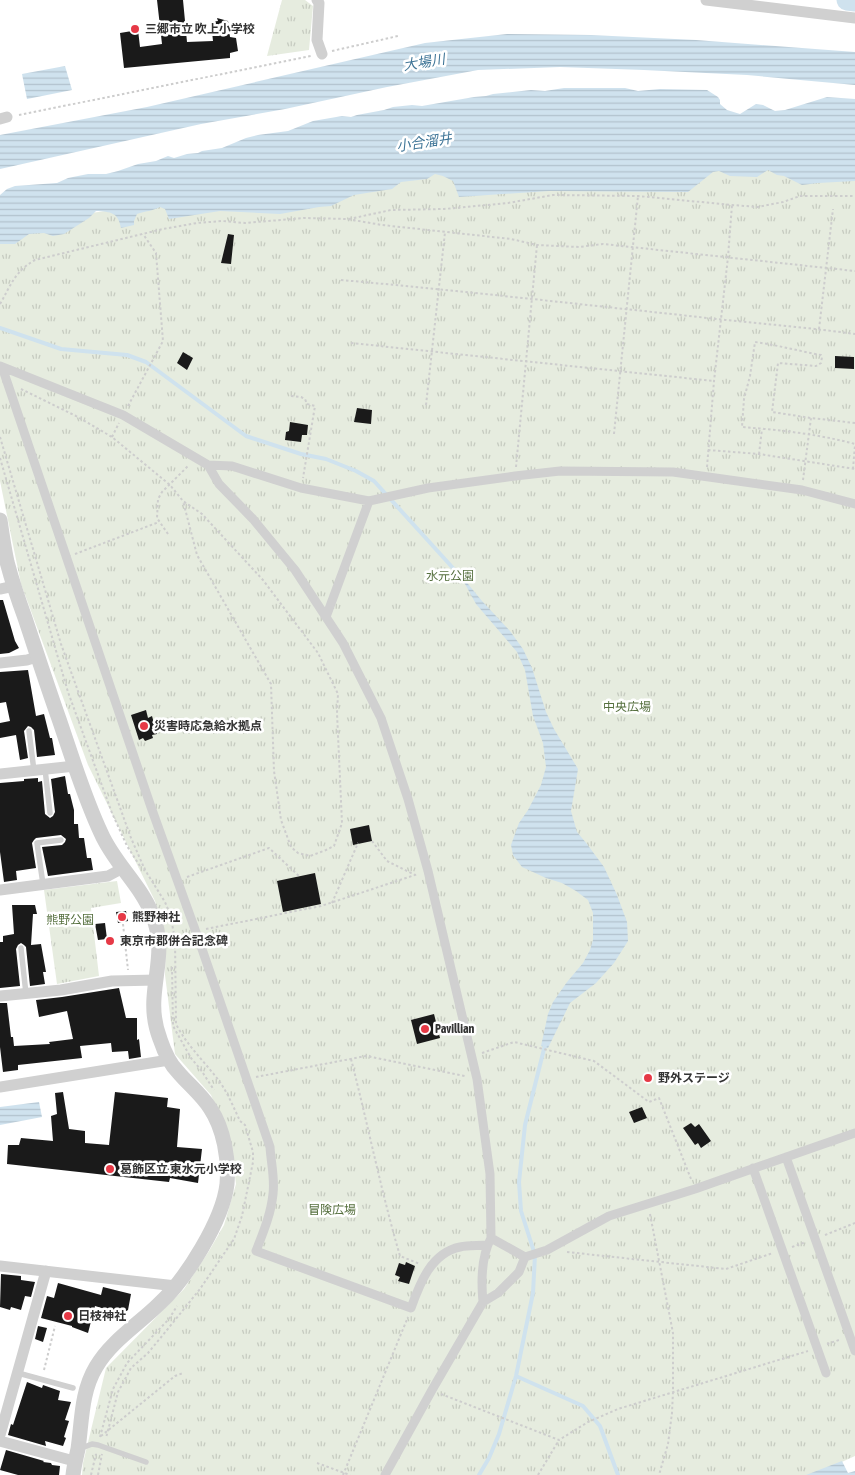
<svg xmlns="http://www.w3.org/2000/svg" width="855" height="1475" font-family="'Asap Condensed','Noto Sans JP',sans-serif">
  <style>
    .park { fill: url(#park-tufts) }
    .water { fill: url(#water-rules) }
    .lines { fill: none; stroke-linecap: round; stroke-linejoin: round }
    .stream { stroke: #cfe2ee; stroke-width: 4 }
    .river { stroke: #cfe2ee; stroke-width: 21 }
    .building { fill: #1a1a1a }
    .path { stroke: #cdcdcd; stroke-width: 2; stroke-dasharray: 2.5 2.5; stroke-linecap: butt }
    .service { stroke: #d0d0d0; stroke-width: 5.5 }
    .pedestrian { stroke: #d0d0d0; stroke-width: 9 }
    .minor { stroke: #d0d0d0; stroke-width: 11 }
    .tertiary { stroke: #d0d0d0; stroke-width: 15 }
    .poi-dot { fill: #e63946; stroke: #fff; stroke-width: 2 }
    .labels { text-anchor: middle; stroke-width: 5; stroke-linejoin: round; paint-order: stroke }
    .poi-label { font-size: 12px; font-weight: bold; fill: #333; stroke: #fff; text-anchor: start }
    .park-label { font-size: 12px; fill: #56703f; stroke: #fff }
    .water-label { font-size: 14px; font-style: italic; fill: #3f7597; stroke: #fff }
  </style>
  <defs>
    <pattern id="park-tufts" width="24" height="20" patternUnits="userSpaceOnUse" patternTransform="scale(1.25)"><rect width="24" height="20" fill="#e6ecdf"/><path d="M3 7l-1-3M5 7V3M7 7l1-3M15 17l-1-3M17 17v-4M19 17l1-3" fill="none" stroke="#c6cbc0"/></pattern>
    <pattern id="water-rules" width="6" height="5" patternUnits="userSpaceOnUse" patternTransform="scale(1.25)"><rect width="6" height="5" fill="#cfe2ee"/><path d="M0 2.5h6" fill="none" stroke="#b2c2cd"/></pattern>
  </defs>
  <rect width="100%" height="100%" fill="#fff"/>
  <path class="park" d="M282 0H305L313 6 309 50 267 56Z
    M855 159V1456L813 1475H82L83 1463 106 1368 184 1289 209 1251 224 1225 236 1184 230 1139 211 1095 175 1054 165 975 166 937 155 901 88 765 21 584 0 481V226L351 176Z
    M117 881 121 903 91 908 99 976 57 984 44 890Z"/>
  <path class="water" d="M507 34 591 35 696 40 855 52V85L747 75 644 70 560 67 478 70 387 87 285 109 201 124 0 169V135L147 107 425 43Z
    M65 66 72 90 27 99 22 74Z
    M564 88H625L638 91 660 89 707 90 718 97 720 100V104L727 110 740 114 756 104 763 105 775 111 785 110 827 97 855 99V181L818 183 802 185 784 176 777 175 768 170 757 177 730 176 719 171 713 172 688 192 549 191 459 197 453 181 443 176 435 174 427 179 401 182 392 189 354 195 331 206 319 207 280 214 220 211 169 219 165 209 160 207C153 211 145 211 137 214L134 221V225L121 228C118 212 111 212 96 211L89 218 64 234 53 236 44 233 29 234 15 244H0V195L7 189 15 186 57 183 68 178 88 174H106L118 171 138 164 156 161 168 156 174 158 187 154 198 153 202 151 222 148 246 138 258 135 288 131 313 121 342 116 351 117 357 115 384 110 393 107 412 105 422 106 474 97 486 96 493 94 531 90 545 91Z
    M459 573 482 601 510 631 523 649 532 668 546 712 554 729 578 769 571 811 577 832 587 844 604 867 617 895 627 922 628 941 614 963 596 983 570 1003 548 1048 541 1046 548 1014 553 1002 567 982 583 963 590 950 593 940V913L588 900 576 891 562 883 546 878 522 867 513 855 511 845 519 823 528 810 541 785 546 767 543 743 533 716 525 670 517 652 476 604Z
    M39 1102 42 1117 0 1125V1107Z
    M842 1461 848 1473 855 1471V1475H806Z"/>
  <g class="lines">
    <path class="stream" d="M0 328 61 349 127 355 146 362 246 436 301 454 326 459 356 471 374 481 462 578
      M516 1376 583 1406 600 1426 618 1475
      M479 1475 489 1458 499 1434 516 1376 533 1293 535 1255 521 1211 519 1182 525 1125 545 1045"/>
    <path class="river" d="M847 0 855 1"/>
  </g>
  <path class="building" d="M157 0H183L187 42 213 41 211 22 218 21 217 18 228 21 230 37 236 38 238 51 230 53V58L124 68 120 33 138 30 140 47 162 44Z
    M228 234 234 235 231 264 221 263Z
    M183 352 193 358 187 370 177 363Z
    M835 356 854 357V369L835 368Z
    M357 408 372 410 371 424 354 422Z
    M290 422 308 425 307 435H302L301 442 285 440 286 432 289 431Z
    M0 600H3L15 641 19 648 9 653 0 654Z
    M28 670 36 716 44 714 50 738H52L55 755 37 757 34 730 31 727 28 726 24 731 28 758 20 760 16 735 0 738V723L10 721 6 702 0 703V672Z
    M146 710 148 718 152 716 157 734 152 735 153 738 145 741 143 738 139 740 131 715Z
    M65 776 68 794H70L74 810V824H78L79 838H84L87 858H91L93 870 48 876 42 847 62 845 65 842 66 839 61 835 36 838 34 840 32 843 36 868 16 871 17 880 4 882 0 852V783L24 781V779L38 778V782L42 781 45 814 50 818 53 816 55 812 51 779Z
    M369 825 372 841 353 845 350 829Z
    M315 873 321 904 283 912 277 881Z
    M12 905H35L37 914H33L31 945 41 944 46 972H43L45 984 30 986 26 947 24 945 21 943 18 945 16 949 20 986 0 988V942H3V936L14 934Z
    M126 911 128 921 118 923 116 912Z
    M105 923 107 939 98 940 95 924Z
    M119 988 126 1018H137V1040L139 1039 141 1057 129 1059 128 1051 112 1052 111 1043 80 1046 82 1058 18 1065V1070L3 1072 0 1047V1003H7L11 1037H13L14 1046 50 1044 49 1042 73 1039 67 1011 39 1017 36 1000 62 997Z
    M434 1014 440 1038 417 1044 411 1020Z
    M63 1092 69 1129 85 1131V1143L109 1145 115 1092 168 1098 167 1107 180 1109 177 1147 202 1149 198 1183 170 1178 169 1182 7 1164 8 1145H19L21 1138 53 1141 51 1116 57 1114 55 1093Z
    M642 1107 647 1118 634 1123 629 1112Z
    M691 1123 695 1127 699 1124 711 1141 701 1148 698 1143 695 1145 683 1128Z
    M406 1262 415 1266 409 1284 398 1281 400 1277 395 1275 399 1263 405 1265Z
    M1 1274 21 1276V1280L35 1282 31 1297 25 1296 21 1310 11 1307 10 1310 0 1307Z
    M58 1283 101 1295 103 1287 131 1294 128 1310 121 1314 95 1306 88 1333 72 1327V1326L41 1318 47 1296 54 1298Z
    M38 1326 47 1328 43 1342 35 1339Z
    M27 1382 42 1388 43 1385 60 1391 58 1400 71 1402 65 1420 69 1421 64 1437 66 1438 63 1446 45 1441 46 1446 8 1435 11 1424 13 1425Z
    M6 1450 44 1461 43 1462 51 1463 52 1465 60 1466 59 1475H18L0 1470Z"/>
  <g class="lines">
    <path class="path" d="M332 51 398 36
      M19 115 311 56
      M349 219 391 210 444 209 508 203 553 195 638 196 732 205 758 207 783 202 800 196H855
      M341 280C454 290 568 303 681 315 739 322 797 326 855 334
      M0 304C11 285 15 271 35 260L163 229 197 223 222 221 245 223 304 218 347 219 382 225 511 239 537 245 579 247 603 244 855 271
      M819 329 833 209
      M351 343 714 381
      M21 389 76 416 112 437 170 485 183 501 202 514 263 580 318 653 338 694 337 713 342 823 334 846 326 850 310 856 298 853 291 847 281 820 274 771 271 684 197 555 183 501
      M291 396 301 397 305 399 307 404 315 406 303 478
      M426 405 445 232
      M128 406 163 341 156 253 143 234
      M855 423 811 418 772 412 778 363 816 366 821 363 822 357 821 355C799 351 777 345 755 342L750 376 744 399 742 427C780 430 818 434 855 444
      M614 434 638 196
      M0 437 61 644 131 838 145 870 165 902 170 914 175 939 176 1024C186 1044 202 1059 216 1077 226 1089 233 1106 240 1121L245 1125 253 1152V1162L242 1216 234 1239 200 1289 167 1330 148 1353 131 1368 118 1392 106 1438
      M112 437 119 423
      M708 450 759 454 855 469
      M759 454 762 429
      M0 458 68 692 112 813 127 846 140 866
      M516 467 537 245
      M707 467 714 381 728 257 732 205
      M853 469 855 445
      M803 480 811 418
      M168 534 157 518 158 499 162 492 189 465
      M75 554 159 522
      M372 841 387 861 415 875
      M187 877 269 848 299 876
      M332 903 358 843
      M123 924 128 970
      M206 929 321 906 418 874
      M172 967 173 1026 191 1058 201 1070 214 1090
      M482 1053 514 1042 594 1061 649 1102 659 1098 691 1179
      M351 1059C368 1125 381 1191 400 1256L420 1264
      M256 1077 366 1056 465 1076
      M650 1214 673 1333V1392L672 1413 668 1444 659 1475
      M825 1235 855 1223
      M792 1247 806 1242
      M567 1252 726 1269 773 1253
      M827 1344 839 1340
      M44 1370 55 1326
      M441 1394 559 1440 588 1422 618 1409 808 1351
      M101 1436 175 1376 183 1373
      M100 1437 113 1389 127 1363 169 1319 177 1306
      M317 1463 350 1475
      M91 1475 96 1454
      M98 1475 102 1454
      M343 1475 408 1317
      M538 1475 559 1440"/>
    <path class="service" d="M29 731 34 771
      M45 769 50 813
      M43 884 37 843 61 840
      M21 948 26 994
      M18 1373 73 1388
      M79 1449 92 1444 98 1445 146 1462"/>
    <path class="pedestrian" d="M0 366 123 415 208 465 232 466 301 488 369 501 428 488 515 476 560 471 673 472 802 490 855 504
      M2 367 151 807 202 949 270 1147C271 1163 275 1178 273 1194 271 1214 263 1233 256 1251L411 1308C420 1283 431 1253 460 1247 469 1245 478 1246 487 1245
      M208 465 219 484 253 519 295 570 343 643 381 718 408 799 428 871 477 1079 490 1174 491 1238C481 1257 481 1281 483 1302
      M326 617 369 501
      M786 1157 855 1351
      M753 1168 826 1373
      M491 1238 525 1257
      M385 1475 432 1390 483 1302 498 1293 519 1272 525 1257 547 1250 609 1216 695 1189 855 1133"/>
    <path class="minor" d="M317 0 319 3 317 40 322 54
      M706 0 855 18
      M0 119 7 117
      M0 589 14 586
      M0 663 27 660 37 657
      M0 774 75 766
      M0 890 108 876 123 868
      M0 996 61 990 112 981 156 980
      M0 1087 169 1060
      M0 1266 176 1286
      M0 1435 46 1271
      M0 1441 74 1461"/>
    <path class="tertiary" d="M0 520C2 534 4 548 7 562 12 581 18 599 25 618 36 651 47 685 59 719 72 757 84 797 101 833 114 863 140 884 152 914 165 945 156 967 154 998 153 1012 155 1026 160 1039 164 1051 169 1063 178 1072 188 1084 201 1094 210 1108 224 1129 229 1159 227 1184 223 1220 186 1279 160 1303 139 1324 111 1341 96 1367 81 1392 82 1421 78 1449 76 1458 74 1466 73 1475"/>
  </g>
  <g class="poi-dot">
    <circle cx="135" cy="29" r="5"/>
    <circle cx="144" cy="726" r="5"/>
    <circle cx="122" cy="917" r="5"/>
    <circle cx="110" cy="941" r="5"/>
    <circle cx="425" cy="1029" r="5"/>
    <circle cx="648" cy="1078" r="5"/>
    <circle cx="110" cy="1169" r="5"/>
    <circle cx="68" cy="1316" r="5"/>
  </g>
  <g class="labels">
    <g class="poi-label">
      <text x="145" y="33">三郷市立 吹上小学校</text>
      <text x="154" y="730">災害時応急給水拠点</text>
      <text x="132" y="921">熊野神社</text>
      <text x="120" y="945">東京市郡併合記念碑</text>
      <text x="435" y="1033">Pavillian</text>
      <text x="658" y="1082">野外ステージ</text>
      <text x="120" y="1173">葛飾区立 東水元小学校</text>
      <text x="78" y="1320">日枝神社</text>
    </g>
    <g class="park-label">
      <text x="450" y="580">水元公園</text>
      <text x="627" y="711">中央広場</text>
      <text x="70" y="924">熊野公園</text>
      <text x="332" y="1214">冒険広場</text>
    </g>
    <g class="water-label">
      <text transform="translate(424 62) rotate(-9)" y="5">大場川</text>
      <text transform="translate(424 142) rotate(-9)" y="5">小合溜井</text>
    </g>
  </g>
</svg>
